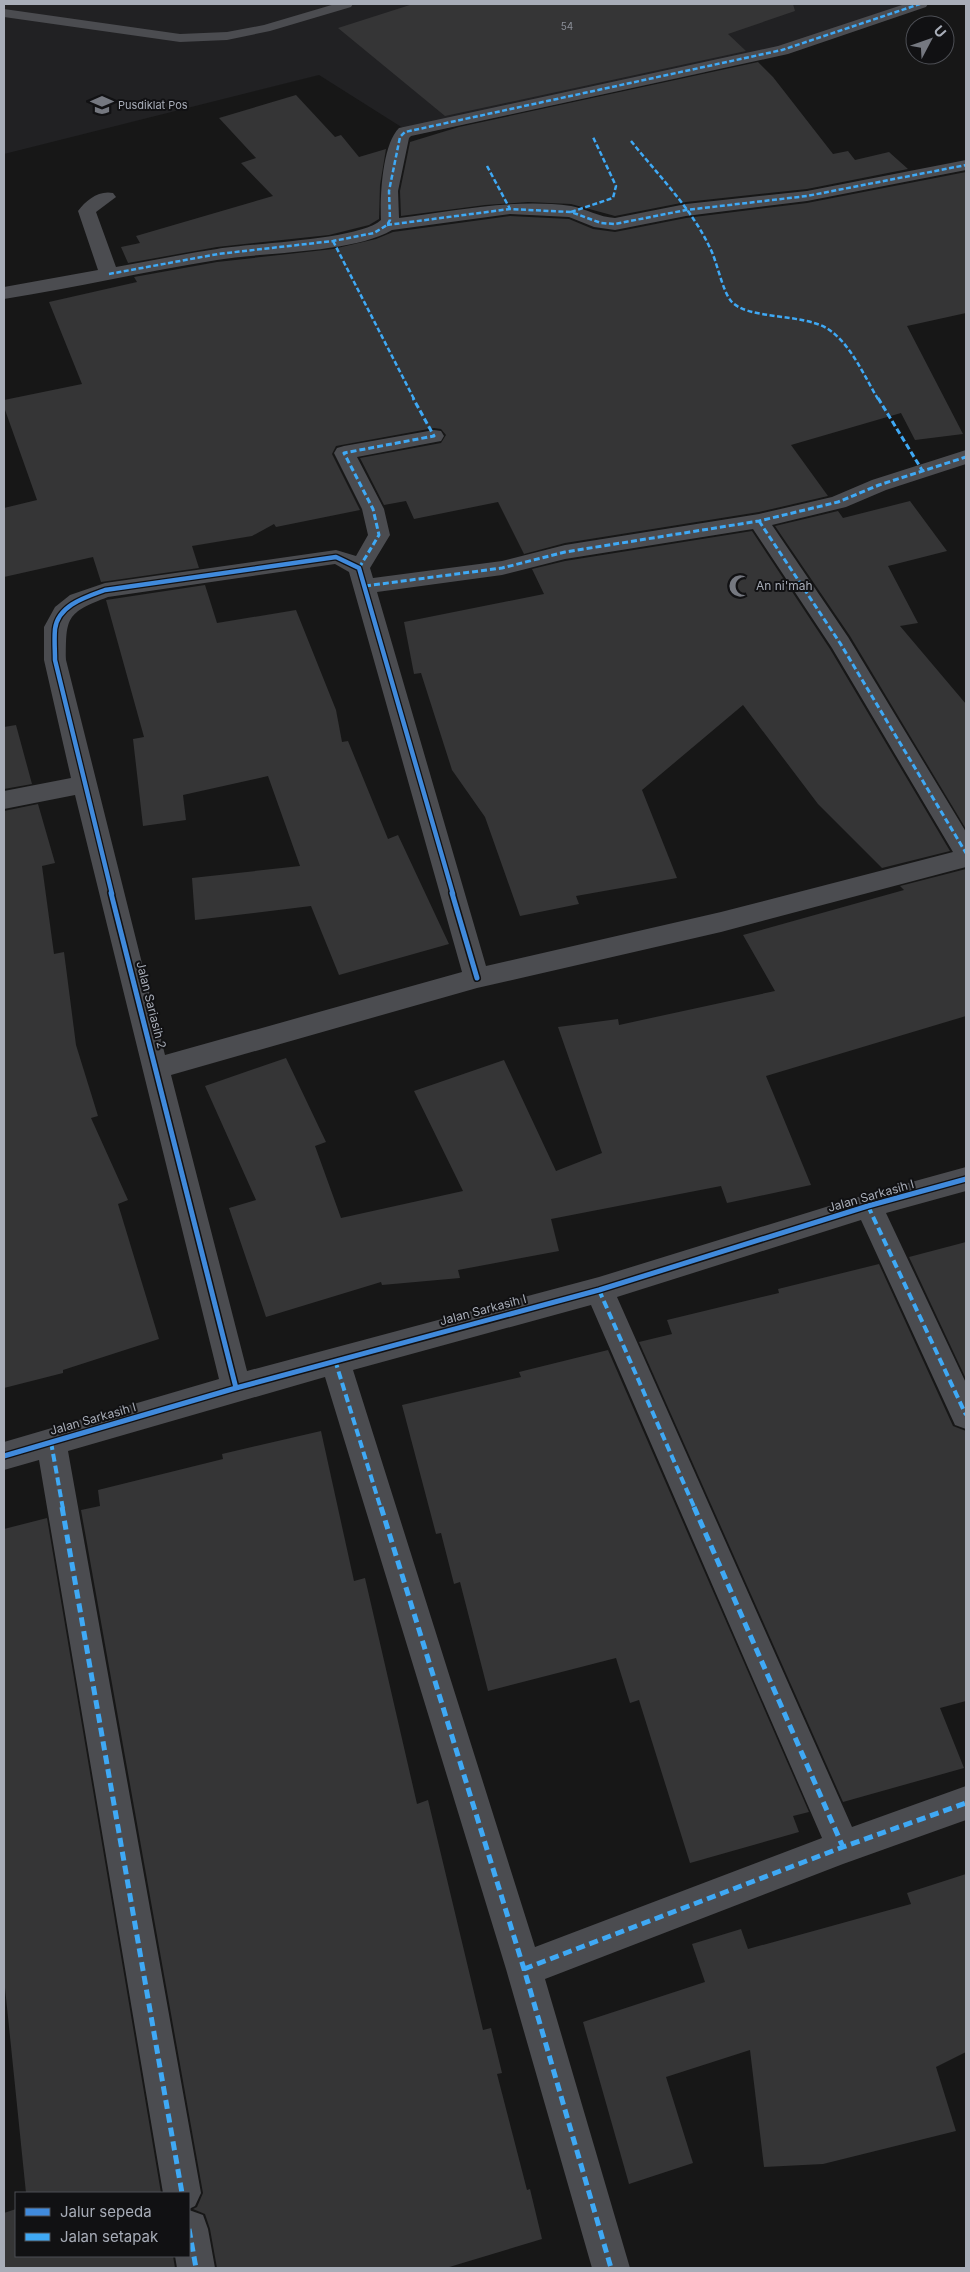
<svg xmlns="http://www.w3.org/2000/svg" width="970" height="2272" font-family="Inter,sans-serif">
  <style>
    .built { fill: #212123 }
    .building { fill: #353536 }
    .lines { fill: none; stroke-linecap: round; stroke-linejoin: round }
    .service { fill: #4b4c50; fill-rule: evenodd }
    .minor { fill: #4b4c50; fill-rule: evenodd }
    .quiet-far3 { stroke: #3fa9f5; stroke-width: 2.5; stroke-dasharray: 5 2.5; stroke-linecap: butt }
    .quiet-far2 { stroke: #3fa9f5; stroke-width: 3; stroke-dasharray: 6 3; stroke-linecap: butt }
    .quiet-far1 { stroke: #3fa9f5; stroke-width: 4; stroke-dasharray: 8 4; stroke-linecap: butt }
    .quiet { stroke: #3fa9f5; stroke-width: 5; stroke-dasharray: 9 5; stroke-linecap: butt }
    .cycleway-far1-casing { stroke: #111113; stroke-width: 7 }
    .cycleway-casing { stroke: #111113; stroke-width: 8 }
    .cycleway-far1 { stroke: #408adc; stroke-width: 4.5 }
    .cycleway { stroke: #408adc; stroke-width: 5 }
    .labels { text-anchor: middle; stroke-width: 4; stroke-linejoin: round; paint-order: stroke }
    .number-label { font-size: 10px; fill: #8b8f98 }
    .far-poi-label { font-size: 11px; fill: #a8adb8; stroke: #111113; text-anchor: start }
    .poi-label { font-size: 12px; fill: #a8adb8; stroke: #111113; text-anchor: start }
    .street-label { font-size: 12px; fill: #a8adb8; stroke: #111113 }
  </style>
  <rect width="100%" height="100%" fill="#171717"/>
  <path class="built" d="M4 4H906L703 73 414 135 319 75 4 154Z"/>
  <path class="building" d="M413 4H793L795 11 728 34 746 51 445 116 338 28Z
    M758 62 773 77 833 154 848 151 855 160 889 152 908 169 807 189 686 202 615 216 571 204 528 202 485 205 401 216 400 191 410 142 459 127Z
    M296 95 335 137 341 135 359 157 386 149 380 185 379 219 369 225 329 235 217 247 128 263 121 247 140 243 136 236 273 196 241 163 256 158 219 118Z
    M966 172V313L907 326 963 434 915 440 901 413 791 445 828 496 759 512 565 543 524 554 498 502 414 519 406 501 384 505 360 458 441 443 446 435 441 429 434 428 336 446 332 454 360 510 276 527 274 524 252 536 192 546 199 568 101 582 93 557 4 577V508L37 500 4 407V400L82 384 49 302 137 282 134 277 217 262 333 249 376 239 393 232 510 216 569 219 593 229 615 232 686 218 807 203Z
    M910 501 947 551 888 566 918 623 900 626 966 704V829L850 636 775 526 838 511 843 518Z
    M752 531 830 649 950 851 882 868 818 804 743 705 642 790 677 878 576 896 579 904 520 916 485 817 452 770 421 673 414 674 404 622 544 594 532 569 565 561Z
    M205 585 217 623 296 610 336 710 342 742 348 741 388 839 398 835 449 944 339 975 311 906 195 920 192 878 300 866 268 776 183 795 186 820 143 826 133 739 144 737 106 600Z
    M16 725 32 784 4 789V727Z
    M38 804 55 863 42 866 54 954 64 952 76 1045 98 1116 91 1118 128 1200 118 1204 159 1339 63 1370V1373L4 1388V811Z
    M966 869V1016L766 1076 811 1185 727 1203 721 1186 551 1219 559 1251 458 1270 460 1278 382 1285 381 1282 266 1317 229 1208 256 1200 205 1086 286 1058 326 1142 315 1146 341 1218 463 1191 414 1091 504 1060 556 1171 602 1153 558 1027 618 1019 619 1025 775 991 743 935 904 890 900 886Z
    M966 1242V1379L909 1257Z
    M879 1264 953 1426 966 1431V1701L940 1708 964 1768 843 1802 639 1342 672 1334 667 1320 779 1293 778 1289Z
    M608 1350 809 1812 793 1816 799 1832 690 1863 639 1700 630 1703 616 1658 488 1691 460 1582 454 1584 441 1533 436 1534 402 1405 521 1377 519 1372Z
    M321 1431 354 1581 365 1578 417 1804 428 1800 483 2030 491 2028 502 2073 497 2074 527 2190 530 2189 542 2239 446 2268H217L210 2229 205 2214 193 2209 197 2207 203 2193 81 1510 100 1506 98 1490 223 1459 222 1454Z
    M47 1518 161 2193H26L4 1978V1529Z
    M966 1874V2052L936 2067 956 2131 823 2164 764 2167 750 2050 666 2077 693 2163 629 2184 583 2022 705 1982 692 1944 741 1929 748 1949 911 1904 907 1893Z
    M16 2209V2256H173L175 2268H4V2213Z"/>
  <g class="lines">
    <path class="service" d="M335 4H353L351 7 270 31 227 40 180 42 4 17V9L180 34 227 32 264 25Z"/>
    <path class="minor" d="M905 4H928L926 7 788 54 411 136 409 138 398 191 399 218C456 211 514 198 571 206 586 209 599 217 615 218L686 204 807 191 966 160V170L807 201 686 216 615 230 594 227 569 217 510 214 392 230C354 253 264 252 217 260 146 271 75 288 4 299V287L98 270 78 211C86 200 99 190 113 193L116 197 96 212 116 267C150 261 183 254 217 249 251 243 360 240 381 220 380 197 382 145 399 128L778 46Z
      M434 430 441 431 444 436 441 441 357 457 384 509 390 535 370 568 373 578 502 561 565 545 759 514 832 497 872 480 966 450V464L886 490 846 507 772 525 848 637 966 832V867L721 932 477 988 171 1075 247 1371 599 1277 868 1194 966 1167V1191L886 1213 966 1383V1429L955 1425 861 1220 617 1297 852 1827 966 1786V1820L843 1864 545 1979 630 2268H592L506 1969 325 1377 68 1451 201 2193 195 2206 189 2209V2193H163L39 1460 4 1470V1442L219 1379 75 795 4 809V791L71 778 44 660V627L55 607 70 595 105 583 336 550 356 556 368 535 362 509 334 453 337 448 344 446ZM753 529 832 648 953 852 721 912 486 966 377 592 502 575 565 559ZM335 564 349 572 462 972 165 1055 66 660C66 617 66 613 108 597ZM591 1305 822 1838 535 1947 353 1370Z
      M189 2210 203 2215 208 2229 215 2268H177L175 2256H189Z"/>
    <path class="quiet-far3" d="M631 141C658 175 692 209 710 248 717 261 722 290 731 301 747 320 803 313 828 329 851 344 864 376 878 399
      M487 166 510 209
      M571 212 613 198 616 186 593 137
      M387 225 510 209 571 212 601 223 615 224 686 210 807 196 966 165
      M333 241 414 399
      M109 274 218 254 333 241 374 233 387 225 390 220 389 191 400 137 405 132 782 50 920 4"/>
    <path class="quiet-far2" d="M878 398 922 470
      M759 521 840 643 966 853
      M359 568 379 535 373 509 344 453 434 436 413 398
      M365 586 502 568 565 552 759 521 838 502 879 485 966 457"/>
    <path class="quiet-far1" d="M868 1206 966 1415
      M599 1290 695 1509
      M335 1360 381 1509
      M51 1442 63 1509"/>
    <path class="quiet" d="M62 1507 182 2193
      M381 1507 524 1969 611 2268
      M694 1507 843 1847
      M524 1969 843 1847 966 1803
      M189 2229 196 2268"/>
    <defs>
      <path id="cycleway-far1" d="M112 894 55 660C55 650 54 639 55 629 58 605 86 597 105 590L336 557 359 568 453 894"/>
      <path id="cycleway" d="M111 893 236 1388
        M452 893 477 978
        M4 1456 236 1388 599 1290 868 1206 966 1179"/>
    </defs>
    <use href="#cycleway-far1" class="cycleway-far1-casing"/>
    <use href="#cycleway" class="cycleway-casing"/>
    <use href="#cycleway-far1" class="cycleway-far1"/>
    <use href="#cycleway" class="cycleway"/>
  </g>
  <defs>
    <symbol id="university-bare" viewBox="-9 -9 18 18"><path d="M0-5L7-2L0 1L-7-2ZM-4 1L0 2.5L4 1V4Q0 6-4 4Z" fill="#757880" stroke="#111113" stroke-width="2.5" paint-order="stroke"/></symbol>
    <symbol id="mosque-bare" viewBox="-9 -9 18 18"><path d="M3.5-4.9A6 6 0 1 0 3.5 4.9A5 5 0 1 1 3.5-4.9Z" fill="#757880" stroke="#111113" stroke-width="2.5" paint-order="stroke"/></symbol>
  </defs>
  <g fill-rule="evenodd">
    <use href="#university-bare" x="86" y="89" width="32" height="32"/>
    <use href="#mosque-bare" x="724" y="570" width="32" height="32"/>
  </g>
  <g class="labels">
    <g class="number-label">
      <text x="567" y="30">54</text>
    </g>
    <g class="far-poi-label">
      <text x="118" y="109">Pusdiklat Pos</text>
    </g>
    <g class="poi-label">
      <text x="756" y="590">An ni'mah</text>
    </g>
    <g class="street-label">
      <text transform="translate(151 1005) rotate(76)" y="4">Jalan Sariasih 2</text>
      <text transform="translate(871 1196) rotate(-16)" y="4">Jalan Sarkasih I</text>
      <text transform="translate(483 1310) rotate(-15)" y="4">Jalan Sarkasih I</text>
      <text transform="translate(93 1419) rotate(-16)" y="4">Jalan Sarkasih I</text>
    </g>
  </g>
  <rect width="970" height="2272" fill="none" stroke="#a8adb8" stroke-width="10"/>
  <rect x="15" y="2192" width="175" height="65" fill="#111113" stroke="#4d4f55"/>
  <rect x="25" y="2208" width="25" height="8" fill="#408adc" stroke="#4d4f55"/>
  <text x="60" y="2217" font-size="15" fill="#a8adb8">Jalur sepeda</text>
  <rect x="25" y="2233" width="25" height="8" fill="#3fa9f5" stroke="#4d4f55"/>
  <text x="60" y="2242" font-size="15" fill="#a8adb8">Jalan setapak</text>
  <g transform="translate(930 40) rotate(49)"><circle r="24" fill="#111113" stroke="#4d4f55"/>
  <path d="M0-4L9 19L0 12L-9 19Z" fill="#757880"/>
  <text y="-8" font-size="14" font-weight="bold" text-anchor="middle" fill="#a8adb8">U</text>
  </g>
</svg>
